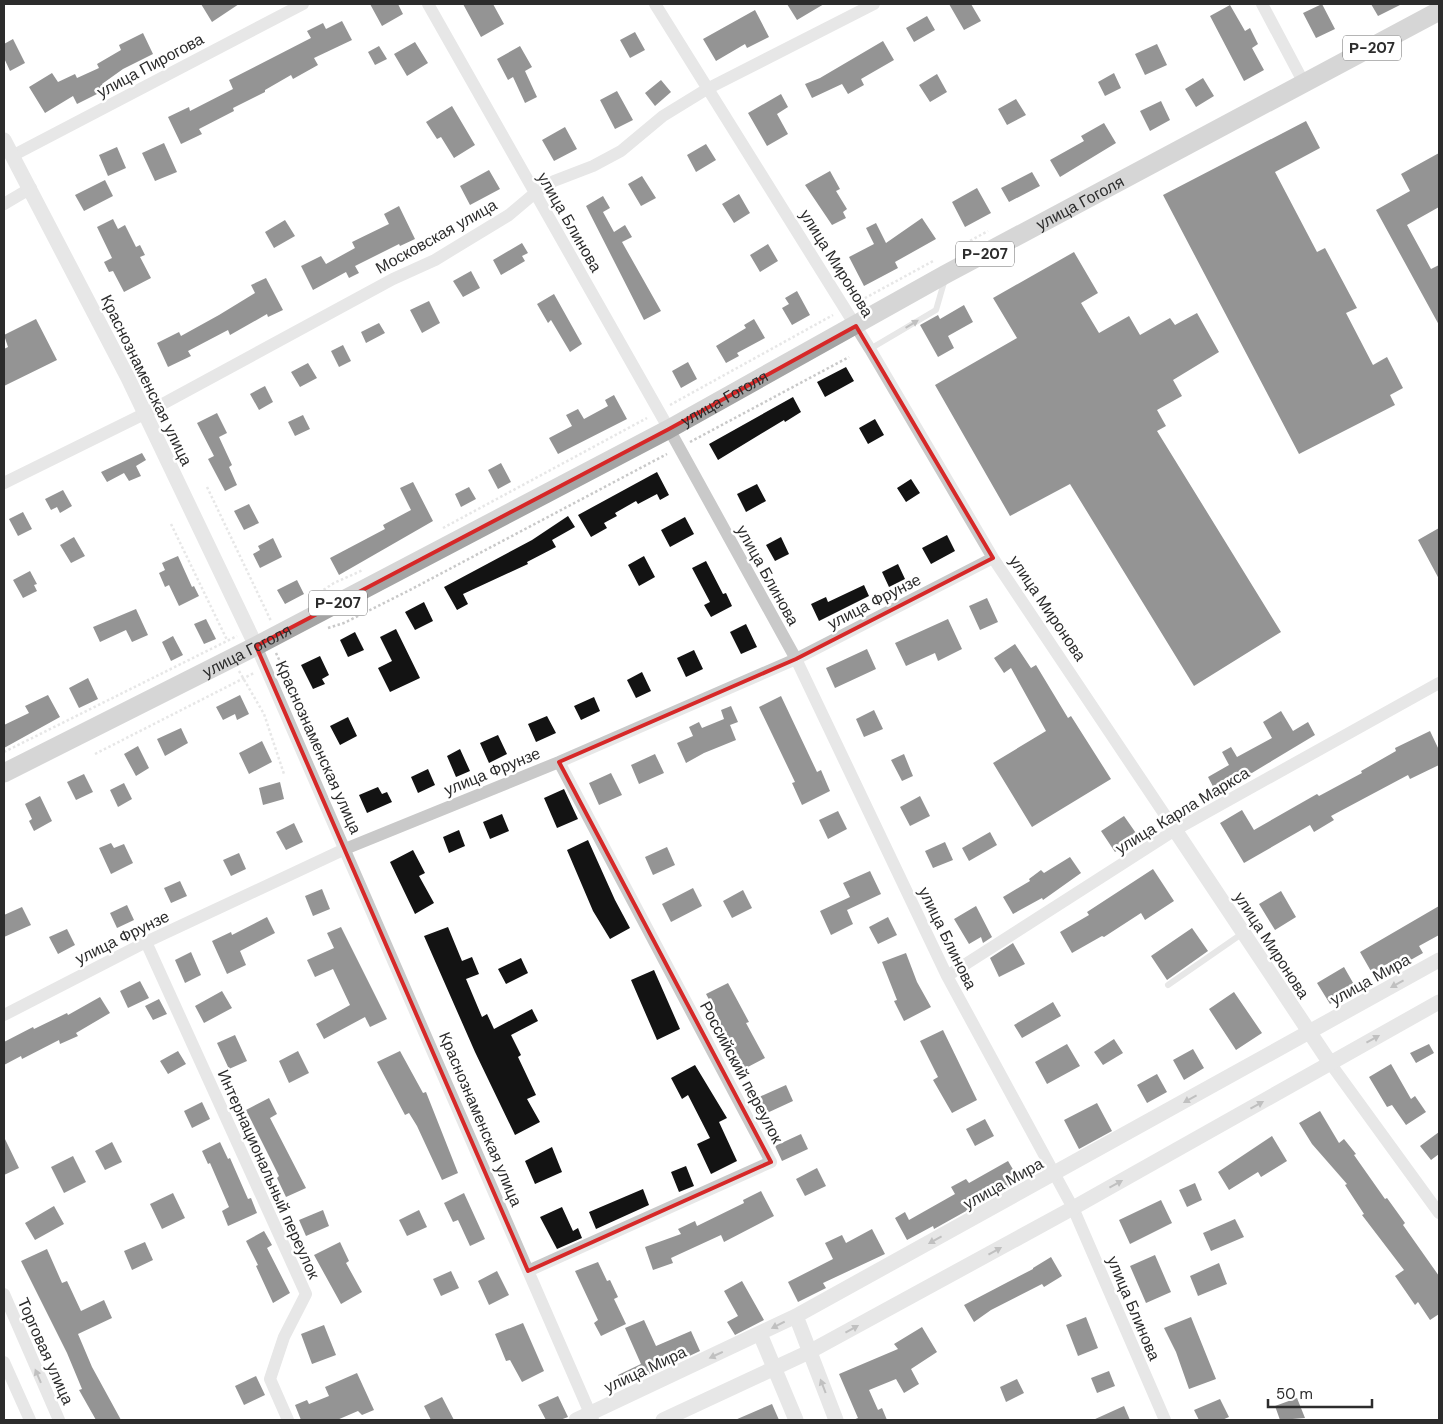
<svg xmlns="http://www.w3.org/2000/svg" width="1443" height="1424" font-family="'DM Sans',sans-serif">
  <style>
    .building { fill: #131313 }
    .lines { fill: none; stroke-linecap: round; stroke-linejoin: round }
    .path { stroke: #c9c9c9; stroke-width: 2.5; stroke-dasharray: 2.5 2.5; stroke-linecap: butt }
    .service { stroke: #c9c9c9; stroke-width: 6 }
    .minor { stroke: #c9c9c9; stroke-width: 12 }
    .tertiary { stroke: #c9c9c9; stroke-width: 15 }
    .primary { stroke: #a4a4a4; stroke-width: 19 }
    .oneway { fill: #737373 }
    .marked { fill: none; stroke: #d62828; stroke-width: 4; stroke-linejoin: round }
    .labels { text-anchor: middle; stroke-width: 5; stroke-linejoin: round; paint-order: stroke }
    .shield { fill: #fff; stroke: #6b6b6b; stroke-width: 1 }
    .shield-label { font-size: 15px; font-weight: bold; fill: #2c2c2c }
    .street-label { font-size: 16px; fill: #2c2c2c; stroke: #fff }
  </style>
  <rect width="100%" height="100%" fill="#fff"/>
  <path class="building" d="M201 4H239L212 22Z
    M370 4H398L403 14 382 26Z
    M463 4H493L504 24 481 37Z
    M787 4H824L797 20Z
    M949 4H971L981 21 964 30Z
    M1322 4 1335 29 1316 38 1303 13Z
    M1371 4H1402L1378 16Z
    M1230 5 1245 31 1250 28 1258 44 1252 48 1264 70 1244 81 1210 16Z
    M755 10 769 37 747 48 745 44 716 61 703 39Z
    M927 16 935 30 914 42 906 28Z
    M342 21 352 40 314 58 318 65 293 79 291 75 265 90V92L233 108 234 111 199 129 202 134 181 144 168 117 189 107 190 111 233 89 229 80 311 38 307 31 323 23 326 29Z
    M635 32 645 50 630 58 620 40Z
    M143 33 153 54 123 69 102 84 105 90 77 104 73 96 45 113 29 87 52 73 58 82 75 74 77 78 99 68 97 64 121 50 119 45Z
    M13 39 25 63 10 71 4 58V44Z
    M883 41 894 60 861 79 864 85 848 94 842 84 812 98 805 84 820 78Z
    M415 42 428 63 407 76 394 54Z
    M1157 44 1167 65 1145 75 1135 54Z
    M379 46 387 59 375 65 368 52Z
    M520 46 532 67 525 71 537 97 525 103 513 77 508 80 497 59Z
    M1114 73 1121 88 1105 96 1098 82Z
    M937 74 947 92 930 102 919 85Z
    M1203 78 1214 96 1196 107 1185 89Z
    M661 80 671 92 655 106 645 93Z
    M617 91 633 120 615 129 600 100Z
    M781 94 788 107 777 114 788 134 767 146 748 113Z
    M1016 99 1026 115 1007 125 998 109Z
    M1161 101 1170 120 1150 131 1140 111Z
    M452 106 475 145 454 158 441 137 437 139 426 122Z
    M1306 121 1320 148 1275 172 1317 252 1325 248 1357 308 1346 313 1373 365 1387 357 1403 388 1390 395 1395 405 1299 454 1163 195Z
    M1104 123 1116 143 1060 177 1050 160 1084 141 1081 136Z
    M565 127 577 149 554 161 542 140Z
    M164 143 177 172 155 181 142 153Z
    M706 144 716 160 696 172 687 155Z
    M117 147 126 168 108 176 99 155Z
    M1439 153V207L1407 225 1431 269 1439 265V325L1376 210 1410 191 1401 174Z
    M489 170 500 189 470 205 460 186Z
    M830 171 840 189 836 191 847 209 843 212 846 218 832 225 805 185Z
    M1032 172 1040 186 1009 202 1001 188Z
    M642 176 656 198 641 206 628 184Z
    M105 180 113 196 84 211 75 195Z
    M977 188 991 213 965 227 952 202Z
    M739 194 750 213 734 223 722 204Z
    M603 196 610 208 603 212 614 232 625 225 632 237 622 242 661 311 644 320 586 206Z
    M399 206 415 239 400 246 399 244 355 266 359 273 349 278 346 272 313 290 301 266 321 256 326 264 355 248 352 242 389 224 384 214Z
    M922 218 936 239 895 262 898 268 864 286 849 257 874 244 866 228 876 223 886 243Z
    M113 219 118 229 125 225 136 247 140 245 145 255 140 257 151 278 124 292 113 271 109 272 104 262 112 258 97 227Z
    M285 220 295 236 274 248 265 232Z
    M522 243 528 253 522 256 525 261 501 275 493 260Z
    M768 244 778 261 760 272 750 255Z
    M1074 252 1098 293 1081 303 1099 333 1129 316 1140 335 1170 318 1175 325 1197 313 1219 352 1173 380 1182 396 1157 410 1166 426 1157 431 1281 632 1194 686 1070 484 1010 516 935 385 1017 338 993 298Z
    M471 271 480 288 463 297 453 281Z
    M266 278 283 310 268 317 267 314 230 335 228 330 188 351 191 356 168 367 157 343 179 332 181 336 219 315 255 293 251 285Z
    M797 291 810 315 792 325 782 308 789 304 785 298Z
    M554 294 582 344 570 352 551 320 548 323 537 304Z
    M429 301 440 323 422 333 410 310Z
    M964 305 973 322 948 336 954 348 938 357 920 325 938 315 940 319Z
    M36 319 57 360 4 386V349L8 347 4 335Z
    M754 319 765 338 737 353 739 356 726 363 716 346 746 328 744 325Z
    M379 323 385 333 366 343 361 332Z
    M343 345 351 361 339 367 331 351Z
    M688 362 697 379 681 388 672 371Z
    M308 363 317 378 300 387 291 372Z
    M846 367 854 381 825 397 817 382Z
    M265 386 273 402 259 410 250 394Z
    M614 395 627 419 558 454 549 438 572 426 566 415 578 409 584 419 608 406 605 400Z
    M793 397 801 412 785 422 784 420 718 460 709 444Z
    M217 413 227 433 219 437 232 465 229 467 237 485 225 491 208 459 214 456 197 423Z
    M303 415 310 429 295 436 288 422Z
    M875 419 884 435 868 444 859 428Z
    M142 453 146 460 136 466 141 476 129 481 124 473 107 482 101 472Z
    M501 463 511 482 498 489 488 470Z
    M657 472 669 495 660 500 657 494 638 504 636 501 615 513 617 516 604 523 607 528 591 537 578 515Z
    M911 479 920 493 906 502 897 488Z
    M413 482 433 521 339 575 330 558 385 529 383 525 411 510 400 488Z
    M757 484 766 501 746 512 737 494Z
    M469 487 476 499 461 507 455 494Z
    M63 490 72 506 60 513 57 507 51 510 45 499Z
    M249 504 259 523 244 530 234 511Z
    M23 512 32 529 18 536 9 519Z
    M568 516 575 527 552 540 556 547 527 562 528 564 463 594 468 604 457 610 444 587 532 540Z
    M685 517 694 534 670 547 661 530Z
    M1439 528V579L1418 540Z
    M947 535 955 551 931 564 922 548Z
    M74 537 85 556 71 563 60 545Z
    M781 537 789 554 775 561 766 545Z
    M273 538 282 557 260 568 253 554 260 550 258 546Z
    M178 556 192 587 194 586 199 596 179 606 169 585 165 587 159 573 165 570 162 563Z
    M644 556 655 577 639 586 628 565Z
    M706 561 723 594 726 593 732 606 711 617 704 605 710 602 692 568Z
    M898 564 905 579 889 587 882 572Z
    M30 571 37 584 34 585 37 591 23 598 13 580Z
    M297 580 304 594 285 604 277 590Z
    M864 585 869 596 819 621 811 604 826 597 828 602Z
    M987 598 998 622 980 630 969 606Z
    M424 602 433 621 415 630 405 612Z
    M136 609 148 635 132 642 126 630 100 642 93 627Z
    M206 619 216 639 204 644 194 624Z
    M948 619 962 649 938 661 935 653 906 666 895 643Z
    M746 624 757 647 741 654 730 632Z
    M396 629 420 678 390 692 378 668 392 661 380 637Z
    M355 632 364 650 348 657 340 640Z
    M173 636 183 655 171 661 162 642Z
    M1015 644 1031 668 1036 665 1068 718 1071 716 1111 779 1032 827 993 763 1046 731 1011 668 1004 673 994 658Z
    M867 649 876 669 835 688 826 668Z
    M694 650 703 669 686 677 677 658Z
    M320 656 329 675 322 679 325 684 313 689 301 665Z
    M642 672 651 691 636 698 627 680Z
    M88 678 98 699 79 708 69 688Z
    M48 695 60 717 4 748V725L29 713 25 706Z
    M240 695 249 714 237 720 235 714 223 720 216 707Z
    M781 696 817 772 821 770 830 791 802 805 792 783 795 782 759 707Z
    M594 697 600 711 581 720 574 706Z
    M731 706 738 722 730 725 736 740 704 753 686 763 677 743 693 736 689 727 699 722 702 728 724 719 721 710Z
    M874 710 883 729 864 737 856 719Z
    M1281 711 1293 731 1308 722 1315 735 1217 794 1208 777 1229 765 1222 752 1231 747 1237 757 1272 738 1263 722Z
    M547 716 556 733 536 742 528 724Z
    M348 717 357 736 340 745 330 726Z
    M181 728 188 743 165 756 157 739Z
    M1430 731 1439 750V765L1410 779 1408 775 1331 816 1334 820 1314 832 1310 825 1244 863 1220 823 1242 810 1254 830 1317 794 1319 796 1362 773 1361 771 1396 751 1395 748Z
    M498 735 507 754 489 763 480 743Z
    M262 741 272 762 249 774 239 753Z
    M138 746 149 768 136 776 124 754Z
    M460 749 470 771 456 777 447 756Z
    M655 754 664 773 639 784 631 765Z
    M904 754 913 776 902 781 891 760Z
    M428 769 435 785 418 793 411 777Z
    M611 773 622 795 599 805 589 783Z
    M84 774 93 792 76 800 67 782Z
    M280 782 284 799 263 805 259 788Z
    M124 783 132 799 118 807 110 790Z
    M378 787 382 794 387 792 392 802 367 813 359 795Z
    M564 789 578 819 557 828 544 798Z
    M40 796 52 821 34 831 29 821 32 819 25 804Z
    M920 796 930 816 910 826 900 807Z
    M838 811 847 829 828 839 819 820Z
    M502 814 509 831 490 839 483 822Z
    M1124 816 1138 836 1115 852 1101 831Z
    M294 823 303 842 286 850 276 832Z
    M459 830 465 846 449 853 443 837Z
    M990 832 997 845 969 861 962 848Z
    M588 840 615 900 630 928 610 939 593 911 567 850Z
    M945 842 953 860 933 868 925 851Z
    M111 843 114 848 124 844 133 863 111 874 99 848Z
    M667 847 675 865 653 875 645 857Z
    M413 850 425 873 419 876 434 903 415 914 390 862Z
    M239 853 246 869 231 876 223 860Z
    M1070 857 1081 873 1043 900 1042 898 1013 914 1003 897 1030 881 1029 879 1041 870 1044 873Z
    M1153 869 1174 901 1145 920 1141 913 1104 937 1102 936 1072 953 1060 932 1089 915 1087 912Z
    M870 871 881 894 847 910 853 924 831 935 820 911 850 897 843 883Z
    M180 881 187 896 171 903 164 888Z
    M693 888 702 906 671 922 662 904Z
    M322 889 330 909 313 916 305 896Z
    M743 890 752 908 732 918 723 901Z
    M1281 891 1296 917 1275 930 1259 904Z
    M127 905 134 920 117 928 110 913Z
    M976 906 992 937 983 943 981 937 969 944 954 919Z
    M1439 906V935L1419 946 1423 953 1400 966 1396 959 1372 973 1360 952Z
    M22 907 31 925 4 937V915Z
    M267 917 275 933 240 951 246 965 227 974 212 941 231 932 232 935Z
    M888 917 897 935 878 944 869 927Z
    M341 927 387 1019 370 1027 365 1017 324 1039 316 1024 350 1005 333 969 315 977 307 960 334 948 327 933Z
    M448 927 462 961 472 957 479 974 466 979 482 1017 487 1014 494 1029 532 1009 538 1021 511 1035 521 1055 518 1057 536 1095 527 1099 540 1122 515 1135 475 1052 424 936Z
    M1192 928 1208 951 1167 980 1151 956Z
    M67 929 75 945 58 954 49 937Z
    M1013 943 1025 964 999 977 990 958Z
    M191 952 201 975 185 983 175 960Z
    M906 953 917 982 931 1007 904 1021 894 1001 897 1000 882 962Z
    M521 958 528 973 506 984 498 969Z
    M1344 967 1356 988 1330 1004 1317 983Z
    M654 970 680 1029 657 1040 631 980Z
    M140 981 149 998 128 1008 120 991Z
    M728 983 749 1022 746 1023 765 1058 744 1069 725 1034 720 1037 712 1022 719 1018 706 994Z
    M222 991 232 1008 204 1023 195 1006Z
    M1234 992 1262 1033 1236 1050 1209 1009Z
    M100 997 110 1013 76 1033 78 1036 60 1044 59 1040 22 1059 21 1056 4 1065V1042L33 1027 34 1029 67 1013 68 1015Z
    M159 999 167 1014 153 1020 145 1006Z
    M1053 1002 1061 1016 1022 1038 1014 1025Z
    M943 1030 977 1100 952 1113 933 1080 938 1077 920 1041Z
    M235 1035 247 1061 229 1069 217 1043Z
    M1114 1039 1123 1053 1103 1065 1094 1052Z
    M1067 1044 1080 1066 1047 1084 1035 1062Z
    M1429 1044 1434 1053 1416 1063 1410 1053Z
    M1193 1049 1204 1068 1184 1080 1173 1060Z
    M178 1051 186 1064 168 1074 160 1061Z
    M298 1051 309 1073 289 1083 279 1061Z
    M400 1051 423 1093 426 1092 458 1173 442 1180 417 1126 409 1113 405 1115 377 1062Z
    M1391 1064 1411 1099 1415 1096 1426 1112 1406 1125 1392 1105 1387 1107 1369 1077Z
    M695 1065 727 1118 719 1122 737 1161 711 1174 697 1144 710 1138 688 1095 682 1099 671 1078Z
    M1157 1074 1167 1092 1147 1103 1137 1085Z
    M786 1085 793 1101 767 1113 759 1097Z
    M269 1098 277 1114 270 1118 306 1188 286 1197 277 1178 279 1176 246 1110Z
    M202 1102 210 1119 192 1128 184 1111Z
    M1097 1103 1112 1131 1079 1149 1064 1120Z
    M1320 1111 1339 1143 1344 1139 1356 1154 1354 1155 1385 1199 1387 1198 1405 1223 1403 1225 1439 1276V1314L1430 1320 1418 1302 1415 1305 1395 1276 1404 1270 1362 1215 1364 1214 1345 1185 1347 1184 1312 1144 1299 1123Z
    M985 1119 994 1136 975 1146 966 1129Z
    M1439 1132V1154L1431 1160 1420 1146Z
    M801 1134 808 1149 782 1161 775 1146Z
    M1272 1136 1287 1161 1261 1177 1258 1172 1229 1190 1218 1172Z
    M4 1137 19 1168 4 1175Z
    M112 1142 122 1162 105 1170 95 1151Z
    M220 1142 228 1159 230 1158 248 1199 251 1198 257 1213 228 1226 222 1211 229 1207 210 1163 208 1164 202 1151Z
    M552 1147 562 1172 535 1184 525 1161Z
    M73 1156 86 1182 64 1193 51 1167Z
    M1008 1161 1020 1181 934 1229 933 1226 907 1240 895 1218 905 1212 909 1220 955 1194 951 1187 966 1179 969 1183Z
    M686 1166 694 1186 679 1192 671 1172Z
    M817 1168 826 1186 805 1196 796 1179Z
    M1195 1183 1202 1200 1187 1207 1179 1190Z
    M643 1189 649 1205 596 1229 589 1212Z
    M761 1191 774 1216 724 1242 721 1235 671 1258 673 1263 653 1270 645 1247 681 1234 678 1229 695 1221 697 1226 744 1203 743 1200Z
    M173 1193 185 1218 162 1229 150 1204Z
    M464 1193 485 1239 470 1246 458 1220 453 1222 444 1203Z
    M1161 1200 1172 1223 1130 1244 1119 1220Z
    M54 1206 64 1224 35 1240 25 1223Z
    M562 1207 573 1231 578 1228 582 1238 557 1249 540 1217Z
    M323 1210 329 1226 306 1236 299 1220Z
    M419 1210 427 1227 407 1236 399 1220Z
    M1235 1219 1244 1237 1211 1251 1203 1233Z
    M872 1229 885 1254 823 1283 826 1288 798 1302 788 1282 833 1259 825 1243 842 1235 846 1243Z
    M264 1231 272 1245 267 1248 290 1293 273 1303 256 1266 258 1265 246 1241Z
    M145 1242 153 1260 132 1270 124 1251Z
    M340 1242 349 1261 346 1263 362 1292 341 1304 314 1255Z
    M47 1249 62 1283 67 1281 81 1311 104 1300 112 1318 78 1334 92 1367 121 1420H96L79 1390 82 1389 67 1353 21 1261Z
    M1155 1255 1171 1292 1146 1303 1130 1266Z
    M1051 1257 1062 1276 1044 1287 1042 1284 991 1310 974 1322 964 1305 1033 1269V1268Z
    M598 1262 607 1281 610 1280 618 1297 614 1299 626 1324 601 1336 594 1323 598 1320 575 1271Z
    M1219 1263 1227 1284 1198 1296 1190 1276Z
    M451 1271 459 1288 441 1296 433 1279Z
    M497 1271 509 1295 489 1305 478 1281Z
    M742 1281 764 1320 735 1335 727 1322 738 1316 724 1291Z
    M1086 1317 1098 1348 1078 1356 1066 1325Z
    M1191 1317 1216 1379 1189 1389 1176 1352 1164 1328Z
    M644 1320 656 1346 691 1331 700 1351 623 1387 618 1375 641 1364 625 1328Z
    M523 1323 544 1371 522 1382 510 1360 506 1361 495 1334Z
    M324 1325 336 1355 312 1364 301 1334Z
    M922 1327 937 1352 911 1369 919 1384 904 1393 896 1379 869 1390 878 1410 882 1408 887 1420H853L858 1418 839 1374 898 1349 894 1344Z
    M1109 1371 1115 1386 1097 1393 1091 1378Z
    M357 1373 374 1410 362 1415 358 1411 337 1420H301L295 1405 307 1400 309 1404 329 1396 325 1387Z
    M256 1376 265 1395 244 1405 235 1386Z
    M1017 1379 1024 1393 1006 1402 1000 1387Z
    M558 1396 568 1417 560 1420H546L538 1405Z
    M442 1397 454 1420H431L424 1406Z
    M1297 1398 1305 1418 1280 1420 1275 1406Z
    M1220 1399 1229 1417 1222 1420H1199L1194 1410Z
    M772 1404 779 1420H735Z
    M1124 1406 1130 1420H1093Z"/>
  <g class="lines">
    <path class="path" d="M957 248 988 231
      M856 303 935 260
      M670 405 833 315
      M690 442 849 357
      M207 487 271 621
      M171 524 227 640
      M443 528 647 418
      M311 598 334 583 363 570
      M328 628 344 623 408 591 667 454
      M276 653 321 751
      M239 671 264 714 284 774
      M4 752 237 636
      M95 754 254 673"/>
    <path class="service" d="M870 349 936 310 945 279
      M1168 985 1243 933"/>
    <path class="minor" d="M428 4 669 429 796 659 947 976 1073 1208 1165 1420
      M655 4 870 349 993 558 1175 830
      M1262 4 1305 85
      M12 156 303 4
      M4 204 31 188
      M4 483 146 413 393 279 435 260 509 215 535 193 554 181 593 166 621 151 663 116 707 89 874 4
      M256 646 593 1420
      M146 942 306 1294 284 1337 270 1379 288 1420
      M947 976 1175 830 1439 683
      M4 1015 146 942 345 849 559 762 796 659 993 558
      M1330 1063 1439 1213
      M528 1271 771 1162 559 762
      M4 1294 59 1420
      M4 1362 30 1420"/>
    <path class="tertiary" d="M4 140 128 378 256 646
      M1175 830 1330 1063
      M796 1316 836 1420
      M760 1334 796 1420
      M576 1420 796 1316 1439 960
      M663 1420 809 1352 1073 1208 1439 1002"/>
    <path class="primary" id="s1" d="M4 773 256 646 669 429 946 274 1439 11"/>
  </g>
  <defs><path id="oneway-solid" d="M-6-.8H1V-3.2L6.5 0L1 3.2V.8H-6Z" transform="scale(1.25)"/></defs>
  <g class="oneway">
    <use href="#oneway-solid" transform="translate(912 324) rotate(-31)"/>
    <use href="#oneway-solid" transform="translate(1397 984) rotate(151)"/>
    <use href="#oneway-solid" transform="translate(1373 1039) rotate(-29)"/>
    <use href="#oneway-solid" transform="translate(1190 1099) rotate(151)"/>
    <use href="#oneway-solid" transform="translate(1257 1105) rotate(-29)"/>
    <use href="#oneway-solid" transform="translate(1116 1184) rotate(-29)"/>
    <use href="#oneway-solid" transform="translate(935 1240) rotate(151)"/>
    <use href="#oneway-solid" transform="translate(995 1251) rotate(-29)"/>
    <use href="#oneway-solid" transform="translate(778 1325) rotate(153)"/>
    <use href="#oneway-solid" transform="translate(852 1329) rotate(-29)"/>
    <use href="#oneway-solid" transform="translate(716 1355) rotate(155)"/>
    <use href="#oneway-solid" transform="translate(38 1376) rotate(-113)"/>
    <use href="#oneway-solid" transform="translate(823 1386) rotate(-111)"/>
  </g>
  <path d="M0 0H1443V1424H0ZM856 326 993 558 796 659 559 762 771 1162 528 1271 256 646 669 429Z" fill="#fff" fill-opacity=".55" fill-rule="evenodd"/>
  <path class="marked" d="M856 326 993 558 796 659 559 762 771 1162 528 1271 256 646 669 429Z"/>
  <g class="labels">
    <g class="shield">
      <rect x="1343" y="35.5" width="58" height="25" rx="4"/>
      <rect x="956" y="241.5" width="58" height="25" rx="4"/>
      <rect x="309" y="590.5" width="58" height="25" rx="4"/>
    </g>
    <g class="shield-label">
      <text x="1372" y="53">Р-207</text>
      <text x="985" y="259">Р-207</text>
      <text x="338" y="608">Р-207</text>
    </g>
    <g class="street-label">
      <text transform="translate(150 65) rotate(-28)" y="6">улица Пирогова</text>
      <text dy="6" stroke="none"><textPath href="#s1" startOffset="1218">улица Гоголя</textPath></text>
      <text transform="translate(570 222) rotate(60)" y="6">улица Блинова</text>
      <text transform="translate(436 236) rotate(-29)" y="6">Московская улица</text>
      <text transform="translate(837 263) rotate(58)" y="6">улица Миронова</text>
      <text transform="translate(147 380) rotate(64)" y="6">Краснознаменская улица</text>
      <text dy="6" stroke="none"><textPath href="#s1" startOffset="812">улица Гоголя</textPath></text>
      <text transform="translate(768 575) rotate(61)" y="6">улица Блинова</text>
      <text transform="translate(874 601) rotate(-27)" y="6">улица Фрунзе</text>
      <text transform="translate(1048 608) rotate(56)" y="6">улица Миронова</text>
      <text dy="6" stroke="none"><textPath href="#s1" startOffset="272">улица Гоголя</textPath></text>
      <text transform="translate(319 747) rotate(66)" y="6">Краснознаменская улица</text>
      <text transform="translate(492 771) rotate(-22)" y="6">улица Фрунзе</text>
      <text transform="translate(1182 810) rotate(-31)" y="6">улица Карла Маркса</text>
      <text transform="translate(122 937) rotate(-26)" y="6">улица Фрунзе</text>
      <text transform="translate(948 938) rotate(64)" y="6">улица Блинова</text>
      <text transform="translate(1272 945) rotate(57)" y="6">улица Миронова</text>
      <text transform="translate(1370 979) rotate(-29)" y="6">улица Мира</text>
      <text transform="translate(742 1072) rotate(62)" y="6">Российский переулок</text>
      <text transform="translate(481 1119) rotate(67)" y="6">Краснознаменская улица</text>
      <text transform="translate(269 1174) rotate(66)" y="6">Интернациональный переулок</text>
      <text transform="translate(1003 1183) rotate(-29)" y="6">улица Мира</text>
      <text transform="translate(1134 1308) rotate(67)" y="6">улица Блинова</text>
      <text transform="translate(46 1351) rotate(66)" y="6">Торговая улица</text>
      <text transform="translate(645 1369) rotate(-25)" y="6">улица Мира</text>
    </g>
  </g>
  <rect width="1443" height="1424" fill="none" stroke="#2c2c2c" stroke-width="10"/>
  <path d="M1268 1399v8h104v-8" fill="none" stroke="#2c2c2c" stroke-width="2.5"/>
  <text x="1276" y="1399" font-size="15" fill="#2c2c2c" stroke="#ffffff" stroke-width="4" paint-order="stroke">50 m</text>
</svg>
